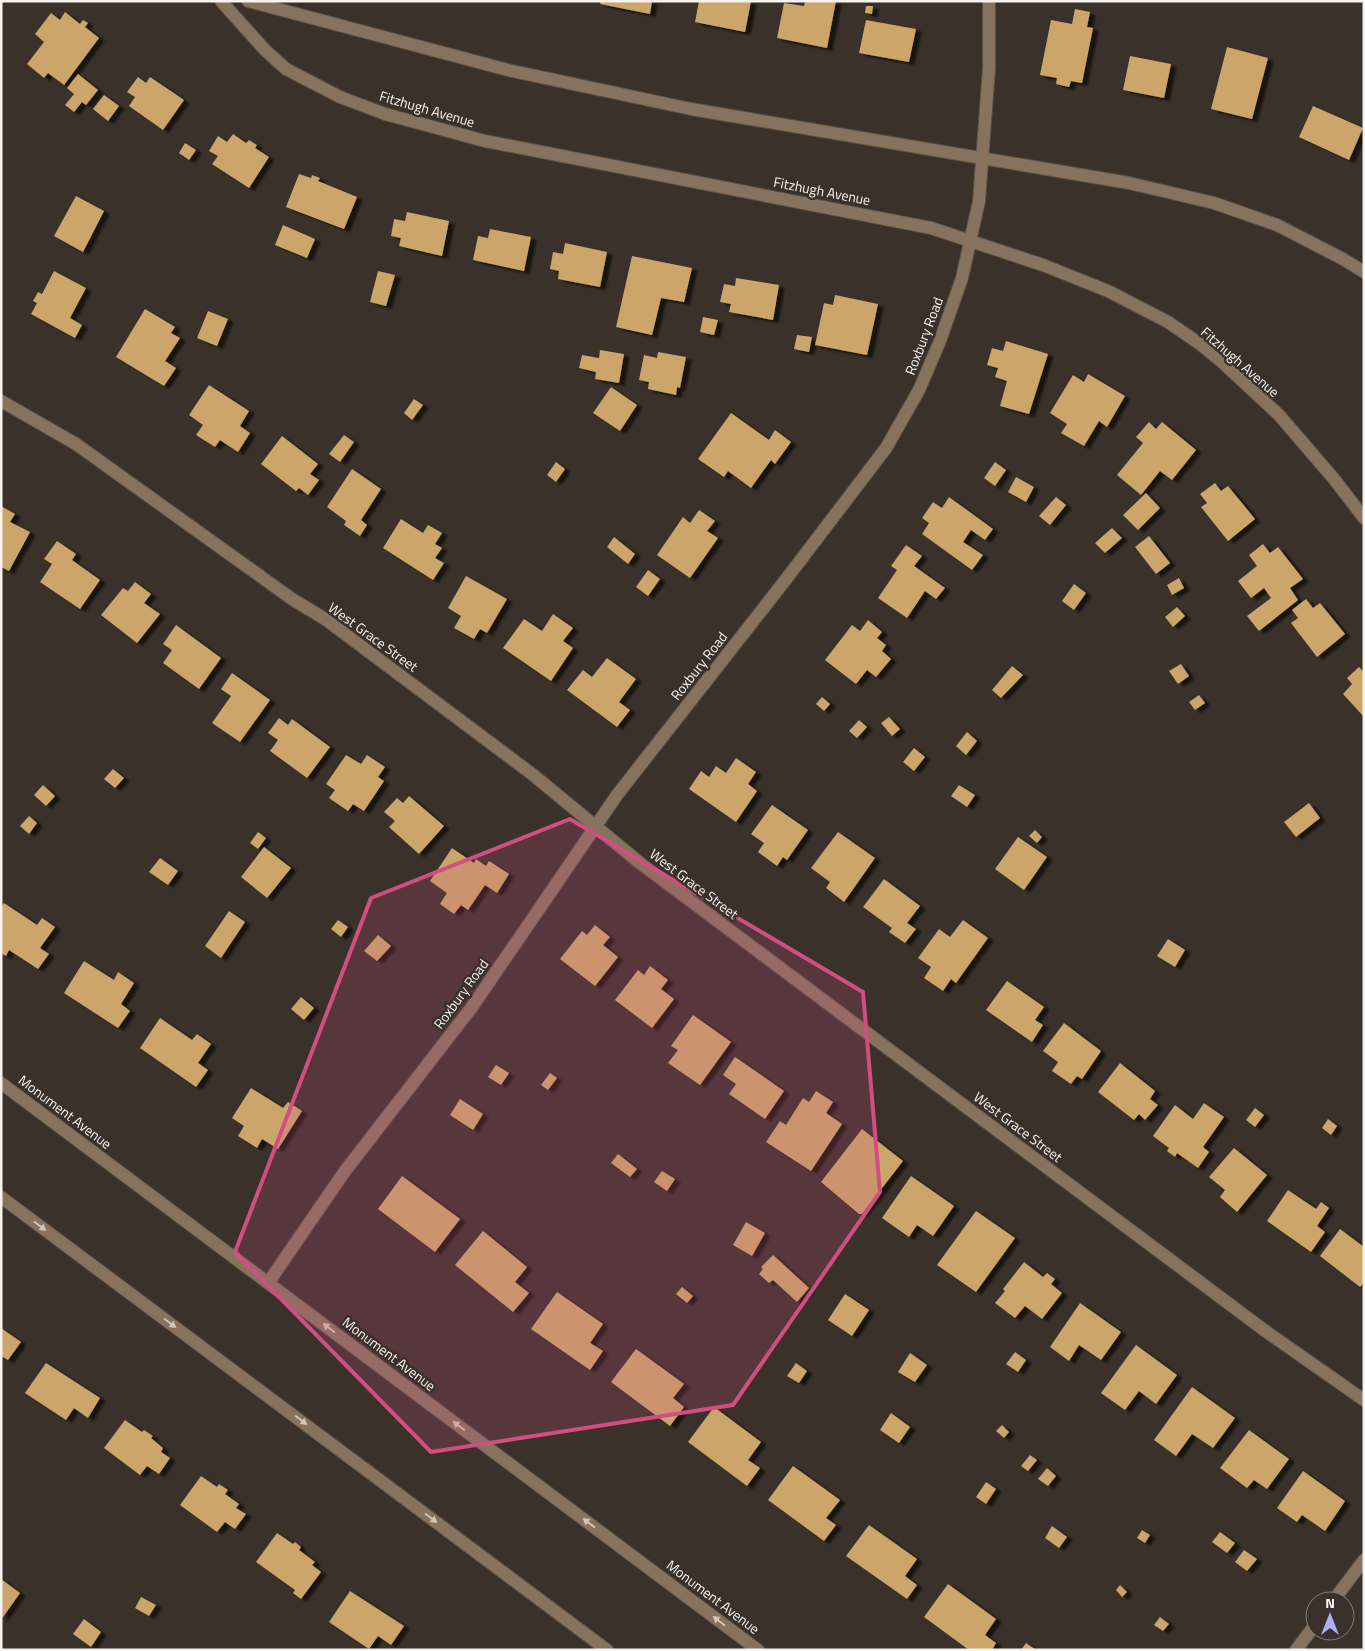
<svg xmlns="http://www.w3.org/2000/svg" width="1365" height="1651" font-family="'Titillium Web',sans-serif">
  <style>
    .building { fill: #cba569; filter: url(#shadow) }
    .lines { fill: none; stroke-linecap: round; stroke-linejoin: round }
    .minor-casing { stroke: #585049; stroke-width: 14 }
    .tertiary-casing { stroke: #585049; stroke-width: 14 }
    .minor { stroke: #87725e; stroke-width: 12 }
    .tertiary { stroke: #87725e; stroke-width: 12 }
    .oneway { fill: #d0c6bc }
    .marked { fill: #d04f80; fill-opacity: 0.2; stroke: #d04f80; stroke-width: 4; stroke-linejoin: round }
    .labels { text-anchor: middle; stroke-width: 5; stroke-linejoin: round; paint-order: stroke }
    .street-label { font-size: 14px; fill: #f8f3ee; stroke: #39312a }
  </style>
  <defs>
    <filter id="shadow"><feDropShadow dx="5.5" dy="3" stdDeviation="1" flood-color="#0009"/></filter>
  </defs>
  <rect width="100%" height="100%" fill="#39312a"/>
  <path class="building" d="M601 1H652L650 14 600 4Z
    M699 1H751L745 32 695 22Z
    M805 1H836L827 48 777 38 784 3 804 6Z
    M866 6H873L872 14 865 13Z
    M1075 9 1090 12 1087 27 1093 28 1082 83 1071 81 1069 87 1056 84 1057 78 1040 75 1051 20 1072 24Z
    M65 12 80 24 83 20 88 23 85 27 99 38 64 85 48 73 44 78 27 64 44 42 35 34 51 13 60 20Z
    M866 20 916 29 909 62 859 53Z
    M1227 47 1268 58 1252 119 1211 109Z
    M1130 56 1171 64 1164 98 1123 90Z
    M78 74 98 90 86 105 82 102 74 112 65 105 74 94 67 88Z
    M138 77 146 83 150 77 184 100 163 130 129 106 135 97 127 92Z
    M104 95 119 106 108 121 93 109Z
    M1313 106 1363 128 1349 160 1299 137Z
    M233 134 246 143 249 140 257 145 255 148 269 157 249 188 212 164 218 156 209 151 218 136 227 142Z
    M185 143 196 150 189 160 179 153Z
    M299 174 311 178 312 175 320 178 318 181 357 197 344 229 286 207Z
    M76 196 104 211 83 252 54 236Z
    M407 212 449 221 442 256 399 246 401 238 391 236 394 219 405 221Z
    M283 225 315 239 307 258 275 245Z
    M490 229 531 237 524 271 473 260 478 236 488 238Z
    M565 243 607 252 600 287 558 279 559 271 550 269 553 252 563 254Z
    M632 256 692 268 684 302 661 298 652 335 616 327Z
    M54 271 86 288 70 318 82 325 75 338 31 314 37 303 33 301 38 292 42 294Z
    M378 271 395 275 386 306 370 302Z
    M736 278 779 285 773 320 729 312 731 304 720 302 724 284 735 286Z
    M835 295 878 304 867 355 815 345 824 303 833 305Z
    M145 309 175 327 171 333 180 338 165 361 176 368 164 386 116 357Z
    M208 311 228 319 217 346 197 338Z
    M703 317 718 320 714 335 700 332Z
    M797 335 812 337 809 352 794 349Z
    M1006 341 1048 354 1029 414 1000 406 1007 381 995 377 998 368 987 365 992 348 1003 351Z
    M600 350 624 354 619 383 595 379 596 372 579 368 582 355 599 358Z
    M658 352 686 357 680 388 677 387 676 395 648 389 649 382 639 380 644 355 657 358Z
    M1088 374 1125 396 1107 427 1099 421 1084 446 1061 433 1067 424 1050 413 1073 375 1084 382Z
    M209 385 249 411 240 426 250 433 238 452 220 440 215 447 196 435 203 425 189 415Z
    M611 387 637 405 620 431 593 413Z
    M414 399 423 405 412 420 404 413Z
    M731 413 769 440 775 430 791 442 775 464 771 460 751 488 728 471 724 477 698 459Z
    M1149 422 1156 429 1162 422 1196 450 1172 480 1160 471 1141 495 1117 475 1143 443 1136 437Z
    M344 435 354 442 340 462 329 454Z
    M282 436 318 464 310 474 319 480 308 495 299 488 296 491 261 464Z
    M556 462 565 469 556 482 547 475Z
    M995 462 1006 470 995 486 984 478Z
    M352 469 381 489 361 520 367 525 360 536 344 525 346 521 327 507Z
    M1016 477 1034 487 1026 502 1008 492Z
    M1215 483 1221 491 1228 486 1255 519 1228 541 1201 507 1207 503 1200 494Z
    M1146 493 1160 508 1138 530 1123 515Z
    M949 497 993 529 985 540 971 530 963 542 983 555 972 570 922 534 929 523 922 518 933 502 942 508Z
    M1056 497 1066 505 1050 525 1039 516Z
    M1 506 15 514 10 522 30 532 9 571 1 567Z
    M699 510 715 521 707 531 718 538 690 578 657 555 683 517 690 523Z
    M401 519 423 533 428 525 442 533 435 544 442 548 435 558 444 563 433 580 383 548Z
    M1112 528 1122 538 1105 553 1095 543Z
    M1149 536 1170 563 1156 574 1135 547Z
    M614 537 635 554 628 564 607 547Z
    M57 541 76 554 72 560 100 580 80 609 40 582 52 564 44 559Z
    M1263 544 1270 553 1278 547 1303 579 1290 588 1298 600 1259 631 1247 616 1271 598 1264 588 1251 598 1238 581 1257 566 1249 555Z
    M906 545 922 556 914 566 945 588 936 599 925 591 907 618 878 598 897 570 891 566Z
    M648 570 660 579 648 596 636 587Z
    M466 576 507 599 487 633 480 629 474 639 454 628 461 616 448 608Z
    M1179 578 1184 588 1172 595 1167 585Z
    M135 582 151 594 144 603 160 614 137 643 101 615 123 588 128 591Z
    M1074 584 1086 593 1074 610 1062 601Z
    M1306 599 1313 608 1320 603 1345 634 1317 657 1291 623 1298 618 1292 610Z
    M1177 607 1185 616 1173 627 1165 617Z
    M553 614 573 628 563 641 573 648 551 681 503 648 524 619 542 631Z
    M868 620 882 632 877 638 886 645 882 651 891 659 876 677 867 670 856 684 825 660 852 625 860 631Z
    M176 625 221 658 199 689 163 663 172 650 163 644Z
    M607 658 636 679 619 702 630 710 617 727 567 690 583 670 592 677Z
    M1181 664 1189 676 1178 684 1169 671Z
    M1012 666 1023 675 1001 698 992 690Z
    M1359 667 1364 672V717L1343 694 1352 684 1347 678Z
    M232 673 270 700 240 742 212 723 231 696 221 689Z
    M1199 695 1205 703 1195 710 1189 702Z
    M822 697 830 704 824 711 816 704Z
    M889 717 900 729 892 736 881 723Z
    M279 718 288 725 292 719 330 747 307 778 270 751 278 740 268 733Z
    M859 720 867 727 857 738 849 731Z
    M967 732 977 741 966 755 956 746Z
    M914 748 925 757 914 771 903 762Z
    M346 755 361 764 367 755 385 767 378 777 384 781 364 811 353 804 348 811 329 798 335 790 326 784Z
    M736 758 756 772 748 784 757 791 736 822 689 789 701 771 709 777 716 766 726 773Z
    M113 769 124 778 115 788 104 779Z
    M43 785 55 796 46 806 34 795Z
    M959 785 975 795 967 807 951 796Z
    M409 796 444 826 419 854 389 827 395 821 384 812 397 798 403 803Z
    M1309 803 1320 818 1296 837 1284 822Z
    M772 805 808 830 787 860 783 857 777 866 758 852 764 843 751 834Z
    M29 816 37 823 29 834 20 826Z
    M1035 830 1042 837 1037 843 1029 836Z
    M258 832 266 838 258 849 250 843Z
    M838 832 875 858 844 902 826 888 830 882 811 868Z
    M1018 837 1047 857 1024 890 995 869Z
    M264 847 291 868 267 898 241 877Z
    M452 848 474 863 476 859 486 866 489 861 509 874 497 893 485 885 468 910 461 905 454 914 440 904 447 893 430 881Z
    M160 858 178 871 168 885 149 872Z
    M884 879 920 906 907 923 916 929 905 943 889 932 892 928 863 907Z
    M4 903 37 925 42 918 55 927 40 948 49 954 38 969 9 950 6 956 1 953V907Z
    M229 911 245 922 221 958 205 946Z
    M338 920 348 927 341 937 331 929Z
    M963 920 988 938 956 983 951 979 943 991 924 978 931 967 918 958 939 929 950 937Z
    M595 925 610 937 603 945 618 957 595 986 560 959 582 931 587 935Z
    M378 935 391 946 377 961 364 951Z
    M1168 939 1185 950 1175 967 1157 956Z
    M84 961 114 980 118 972 134 983 121 1004 130 1011 118 1028 64 993Z
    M650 966 668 980 661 989 674 999 652 1028 615 1000 638 970 644 975Z
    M1007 981 1044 1007 1035 1020 1043 1025 1032 1042 986 1010Z
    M301 997 314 1008 304 1020 291 1009Z
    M693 1015 731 1042 700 1085 668 1063 678 1050 671 1046Z
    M160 1018 192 1040 197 1034 211 1044 198 1063 208 1070 196 1087 140 1048Z
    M1064 1023 1101 1051 1082 1079 1077 1076 1071 1084 1052 1071 1058 1062 1043 1051Z
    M735 1057 784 1091 765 1119 729 1094 736 1084 723 1075Z
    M1120 1063 1155 1091 1150 1099 1158 1105 1145 1120 1139 1114 1134 1120 1098 1092Z
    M496 1065 509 1073 501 1085 488 1077Z
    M550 1073 557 1078 548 1090 541 1085Z
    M251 1088 283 1108 288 1102 302 1111 278 1149 262 1139 257 1148 238 1136 244 1126 232 1118Z
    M816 1091 833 1102 826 1113 842 1124 811 1171 766 1142 780 1121 786 1125 803 1098 809 1102Z
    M460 1099 483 1114 473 1130 450 1115Z
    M1204 1103 1224 1117 1203 1147 1209 1152 1198 1168 1177 1153 1175 1157 1167 1151 1169 1148 1153 1136 1175 1105 1193 1119Z
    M1255 1108 1264 1115 1255 1127 1246 1120Z
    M1328 1119 1337 1126 1331 1135 1322 1128Z
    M862 1129 903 1161 862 1214H859L821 1182Z
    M1234 1148 1267 1175 1237 1212 1220 1197 1225 1190 1209 1177Z
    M618 1154 637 1169 630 1177 611 1163Z
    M662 1171 675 1179 667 1191 654 1182Z
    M402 1176 460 1219 435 1252 378 1209Z
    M911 1176 954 1206 933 1236 917 1225 909 1237 882 1218Z
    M1288 1190 1316 1209 1321 1202 1329 1208 1317 1226 1325 1232 1311 1252 1267 1221Z
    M976 1211 1015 1238 976 1292 937 1265Z
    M746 1222 765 1233 752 1256 733 1245Z
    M1340 1229 1364 1247V1283L1360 1287 1320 1256Z
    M483 1231 527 1267 515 1282 529 1293 513 1312 455 1265Z
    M773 1255 809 1288 797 1302 773 1280 769 1283 759 1274 763 1269 761 1267Z
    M1024 1262 1043 1277 1047 1273 1055 1279 1051 1284 1062 1293 1042 1319 1025 1306 1015 1318 995 1303 1005 1291 1003 1289Z
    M682 1287 693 1296 687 1303 676 1294Z
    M557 1292 603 1324 590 1343 603 1351 590 1370 531 1329Z
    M845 1294 869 1310 852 1336 828 1320Z
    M1080 1303 1121 1332 1101 1360 1079 1345 1069 1361 1050 1347Z
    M1 1328 21 1342 8 1360 1 1356Z
    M1136 1345 1177 1375 1156 1404 1139 1391 1125 1410 1101 1393Z
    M636 1349 684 1384 673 1398 684 1407 670 1426 611 1382Z
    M1015 1352 1026 1360 1018 1372 1006 1364Z
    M910 1353 927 1365 915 1382 898 1372Z
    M46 1363 100 1398 88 1418 74 1408 66 1420 25 1393Z
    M796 1363 807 1371 799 1383 787 1376Z
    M1192 1387 1235 1418 1213 1448 1192 1434 1176 1456 1154 1440Z
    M714 1407 761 1442 748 1460 760 1468 747 1486 688 1442Z
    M891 1413 910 1427 899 1443 880 1430Z
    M125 1420 142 1432 144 1430 153 1436 151 1438 163 1448 161 1452 170 1458 159 1474 147 1466 140 1475 104 1448Z
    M1002 1425 1009 1432 1004 1438 996 1431Z
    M1249 1430 1289 1459 1267 1489 1254 1480 1247 1488 1220 1468Z
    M1030 1455 1037 1460 1028 1471 1021 1466Z
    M793 1466 840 1500 826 1518 836 1525 824 1541 768 1500Z
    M1047 1468 1056 1476 1048 1486 1038 1479Z
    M1303 1471 1345 1501 1325 1531 1302 1515 1297 1522 1277 1508Z
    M201 1476 217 1487 219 1484 228 1490 225 1494 239 1504 236 1508 246 1514 235 1529 225 1522 217 1532 180 1505Z
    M986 1482 996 1489 986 1504 976 1497Z
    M869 1525 917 1559 905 1576 917 1585 907 1599 846 1556Z
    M1052 1526 1067 1537 1059 1548 1045 1538Z
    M1142 1530 1150 1535 1145 1543 1137 1538Z
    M1220 1532 1235 1543 1227 1553 1212 1542Z
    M277 1533 293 1544 295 1542 301 1547 299 1550 315 1562 312 1565 321 1572 301 1599 293 1593 295 1590 256 1562Z
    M1244 1550 1257 1559 1247 1571 1235 1562Z
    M1 1579 20 1593 1 1620Z
    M948 1584 996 1619 985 1635 996 1643 992 1650H969L924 1617Z
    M1120 1585 1127 1592 1122 1597 1116 1590Z
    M350 1591 404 1626 391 1645 378 1636 369 1649 329 1622Z
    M141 1597 156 1605 149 1616 135 1608Z
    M1160 1617 1169 1624 1163 1631 1154 1625Z
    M84 1619 101 1632 91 1647 73 1634Z
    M1026 1643 1036 1650H1021Z"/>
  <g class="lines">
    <defs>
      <path id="minor" d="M221 1 265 50 286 69 340 97 385 114 485 141 931 228 1043 265 1108 291 1168 322 1200 344 1221 361 1279 415 1334 479 1364 518
        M248 1 508 70 691 109 1129 183 1214 203 1277 225 1343 259 1364 272
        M1 401 76 444 292 599 325 619 532 774 640 863 1264 1330 1364 1400
        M268 1283 345 1171 472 1007 617 795 787 578 886 448 919 390 940 341 962 278 979 201 989 68V1
        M1333 1601 1364 1560
        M1296 1650 1315 1625"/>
      <path id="tertiary" d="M1 1083 758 1650
        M1 1197 607 1650"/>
    </defs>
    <use href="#minor" class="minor-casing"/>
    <use href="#tertiary" class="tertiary-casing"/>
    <use href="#minor" class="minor"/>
    <use href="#tertiary" class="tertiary"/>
  </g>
  <defs><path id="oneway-solid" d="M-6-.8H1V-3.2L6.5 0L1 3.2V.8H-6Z" transform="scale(1.25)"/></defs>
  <g class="oneway">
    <use href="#oneway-solid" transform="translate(40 1226) rotate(37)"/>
    <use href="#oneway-solid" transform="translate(170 1323) rotate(37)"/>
    <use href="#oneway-solid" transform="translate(329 1328) rotate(-143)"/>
    <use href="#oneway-solid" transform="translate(301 1420) rotate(37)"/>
    <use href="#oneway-solid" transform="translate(459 1426) rotate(-143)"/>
    <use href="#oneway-solid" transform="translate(431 1518) rotate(37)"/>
    <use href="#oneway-solid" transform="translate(589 1523) rotate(-143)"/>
    <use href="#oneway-solid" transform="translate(719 1621) rotate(-143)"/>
  </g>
  <path class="marked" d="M570 819 863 992 880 1192 733 1405 431 1452 235 1252 371 898Z"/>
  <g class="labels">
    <g class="street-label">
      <text transform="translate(427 109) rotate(16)" y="5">Fitzhugh Avenue</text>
      <text transform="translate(822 191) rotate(11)" y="5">Fitzhugh Avenue</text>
      <text transform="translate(924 336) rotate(-69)" y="5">Roxbury Road</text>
      <text transform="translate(1240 362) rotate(41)" y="5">Fitzhugh Avenue</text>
      <text transform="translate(373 637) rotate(36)" y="5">West Grace Street</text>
      <text transform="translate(699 666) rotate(-52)" y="5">Roxbury Road</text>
      <text transform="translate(694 884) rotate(37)" y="5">West Grace Street</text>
      <text transform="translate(461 994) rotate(-54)" y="5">Roxbury Road</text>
      <text transform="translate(65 1112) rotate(37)" y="5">Monument Avenue</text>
      <text transform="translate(1018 1127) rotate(37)" y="5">West Grace Street</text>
      <text transform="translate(389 1354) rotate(37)" y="5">Monument Avenue</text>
      <text transform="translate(713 1597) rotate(37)" y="5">Monument Avenue</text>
    </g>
  </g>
  <rect width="1365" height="1651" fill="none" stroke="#f8f3ee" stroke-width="5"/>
  <g transform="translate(1330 1616)"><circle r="24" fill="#39312a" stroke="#857f78"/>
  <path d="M0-4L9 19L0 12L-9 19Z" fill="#aeaefa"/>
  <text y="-8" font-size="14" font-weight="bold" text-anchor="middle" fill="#f8f3ee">N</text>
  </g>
</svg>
